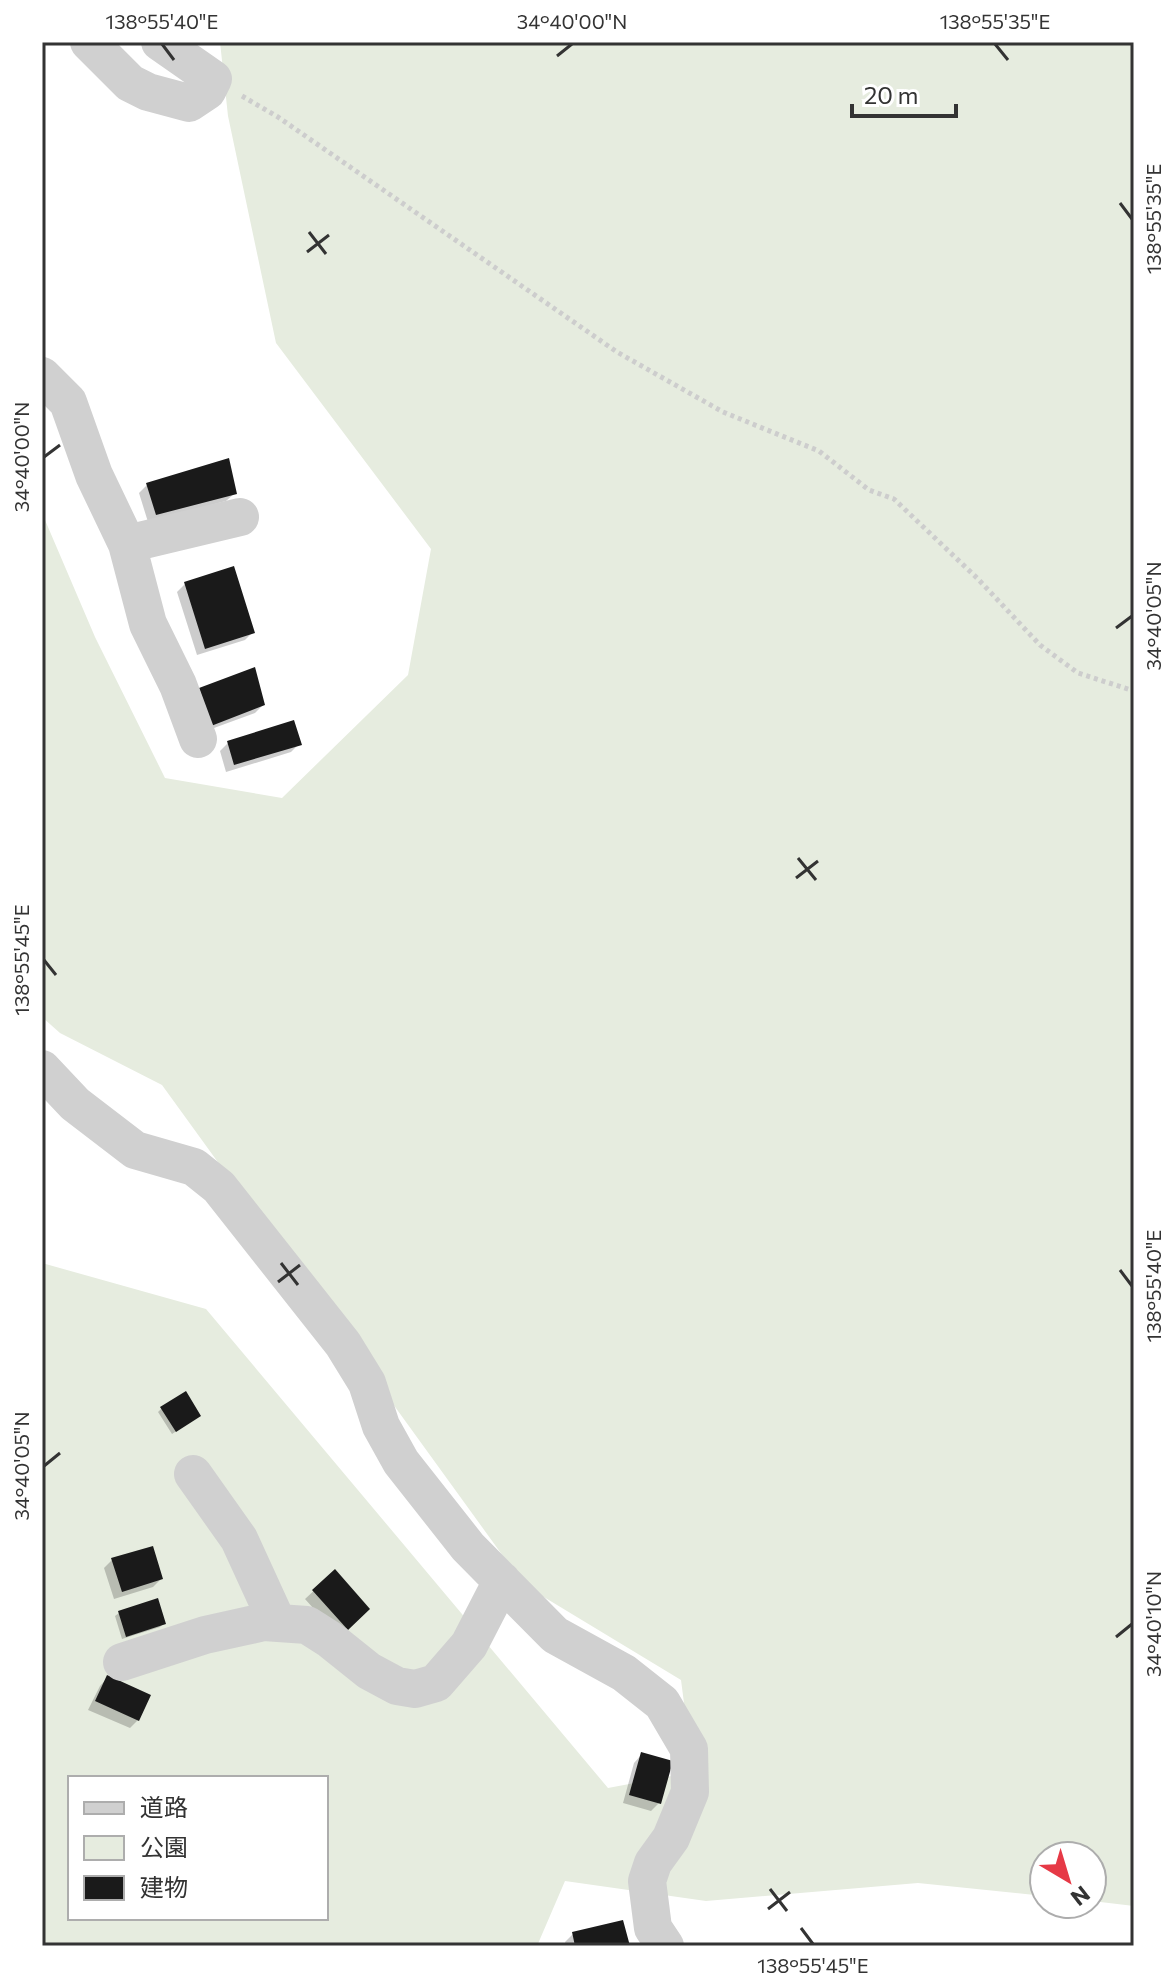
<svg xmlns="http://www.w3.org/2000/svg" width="1176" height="1988" font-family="Commissioner,'Noto Sans JP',sans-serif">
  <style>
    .green { fill: #e6ecdf; fill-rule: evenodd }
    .shadow { fill: #0003 }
    .building { fill: #1a1a1a }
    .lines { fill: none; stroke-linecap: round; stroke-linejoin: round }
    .path { stroke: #cdcdcd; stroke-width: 5; stroke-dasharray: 4 4; stroke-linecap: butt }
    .minor { stroke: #d0d0d0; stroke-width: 38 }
    .ticks { fill: none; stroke: #333; stroke-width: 3 }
    .neatline { fill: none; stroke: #333; stroke-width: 3 }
    .ticks-label { font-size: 20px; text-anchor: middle; fill: #333 }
  </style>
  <rect width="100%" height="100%" fill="#fff"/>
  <path class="green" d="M220 42H1134V1906L1092 1901V1856H1044V1896L918 1883 706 1901 565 1881 537 1946H42V1263L206 1309 608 1788 693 1772 681 1680 524 1585 162 1085 60 1033 42 1017V513L95 637 165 778 282 798 408 675 431 549 276 343 228 116ZM70 1778H326V1918H70Z"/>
  <path class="shadow" d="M147 485 235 493 226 501 148 522 139 493Z
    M185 584 253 632 245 640 197 655 177 592Z
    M192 697 263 705 255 713 203 732Z
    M228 743 299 744 291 752 226 772 220 751Z
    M161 1409 195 1419 172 1434 158 1412Z
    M112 1560 161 1579 153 1587 114 1599 104 1568Z
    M334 1572 368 1609 338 1636 305 1599Z
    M119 1613 164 1623 160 1627 122 1639 115 1616Z
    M108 1677 138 1720 130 1728 88 1710 100 1686Z
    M642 1754 659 1803 651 1811 623 1803 634 1763Z
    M573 1934 627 1946H566L565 1942Z"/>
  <path class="building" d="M229 458 237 494 156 515 146 483Z
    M234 566 255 633 205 649 184 582Z
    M255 667 265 705 211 726 199 688Z
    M294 720 302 745 234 765 227 741Z
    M186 1391 201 1416 176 1432 160 1407Z
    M153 1546 163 1579 122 1592 111 1558Z
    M335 1569 370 1609 348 1630 312 1590Z
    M158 1598 166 1624 126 1637 118 1611Z
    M107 1675 151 1695 139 1721 95 1701Z
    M641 1752 673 1761 661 1804 629 1795Z
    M623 1920 630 1946H575L572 1932Z"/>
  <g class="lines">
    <path class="path" d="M242 96 278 117 617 352 723 412 819 451 869 490 894 499 977 578 1040 645 1078 673 1134 691"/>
    <path class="minor" d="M89 42 130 83 148 92 189 103 207 91 213 79 160 42
      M42 376 68 402 94 475 127 544 148 624 178 685 198 739
      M127 544 240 517
      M42 1069 75 1104 135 1150 194 1167 219 1187 343 1344 367 1383 381 1426 401 1462 468 1547 555 1635 624 1673 662 1703 689 1749 690 1792 671 1838 653 1863 647 1881 653 1928 665 1946
      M193 1474 239 1539 277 1622
      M122 1662 205 1635 264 1622 307 1625 329 1639 369 1671 397 1686 415 1689 436 1683 469 1645 502 1581"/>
  </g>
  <path class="ticks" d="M162 44 174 60M995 44 1008 60M557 56 572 44M1120 203 1132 219M309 232 326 254M307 252 329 235M44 457 60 445M1116 628 1132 616M798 858 816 880M796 878 818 861M44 960 56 975M281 1263 298 1285M1120 1270 1132 1286M278 1282 300 1265M44 1466 60 1453M1116 1637 1132 1624M770 1889 787 1911M768 1909 790 1892M801 1928 813 1944"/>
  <rect width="1176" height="1988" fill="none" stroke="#ffffff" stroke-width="88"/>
  <rect x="68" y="1776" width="260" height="144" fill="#ffffff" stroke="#adadad" stroke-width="2"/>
  <rect x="84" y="1802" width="40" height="12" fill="#d0d0d0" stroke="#adadad" stroke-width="2"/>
  <text x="140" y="1816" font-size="24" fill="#333333">道路</text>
  <rect x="84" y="1836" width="40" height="24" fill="#e6ecdf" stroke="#adadad" stroke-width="2"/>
  <text x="140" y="1856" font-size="24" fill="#333333">公園</text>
  <rect x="84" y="1876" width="40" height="24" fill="#1a1a1a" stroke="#adadad" stroke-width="2"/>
  <text x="140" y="1896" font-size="24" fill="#333333">建物</text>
  <g transform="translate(1068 1880) rotate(142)"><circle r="38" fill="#ffffff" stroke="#adadad" stroke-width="2"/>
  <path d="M0-6L14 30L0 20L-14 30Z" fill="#e63946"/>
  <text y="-12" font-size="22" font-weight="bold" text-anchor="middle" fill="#333333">N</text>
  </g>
  <path d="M852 104v12h104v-12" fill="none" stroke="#333333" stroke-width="4"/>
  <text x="864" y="104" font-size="24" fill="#333333" stroke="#ffffff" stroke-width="6" paint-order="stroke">20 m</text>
  <rect x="44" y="44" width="1088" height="1900" class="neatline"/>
  <g class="ticks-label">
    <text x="162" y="29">138°55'40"E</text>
    <text x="572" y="29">34°40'00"N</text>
    <text x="995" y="29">138°55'35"E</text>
    <text transform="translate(1154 219) rotate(-90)" y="7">138°55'35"E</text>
    <text transform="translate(22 457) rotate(-90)" y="7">34°40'00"N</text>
    <text transform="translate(1154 616) rotate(-90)" y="7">34°40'05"N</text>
    <text transform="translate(22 960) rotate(-90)" y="7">138°55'45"E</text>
    <text transform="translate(1154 1286) rotate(-90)" y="7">138°55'40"E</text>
    <text transform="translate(22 1466) rotate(-90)" y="7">34°40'05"N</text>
    <text transform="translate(1154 1624) rotate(-90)" y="7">34°40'10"N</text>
    <text x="813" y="1973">138°55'45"E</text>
  </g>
</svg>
